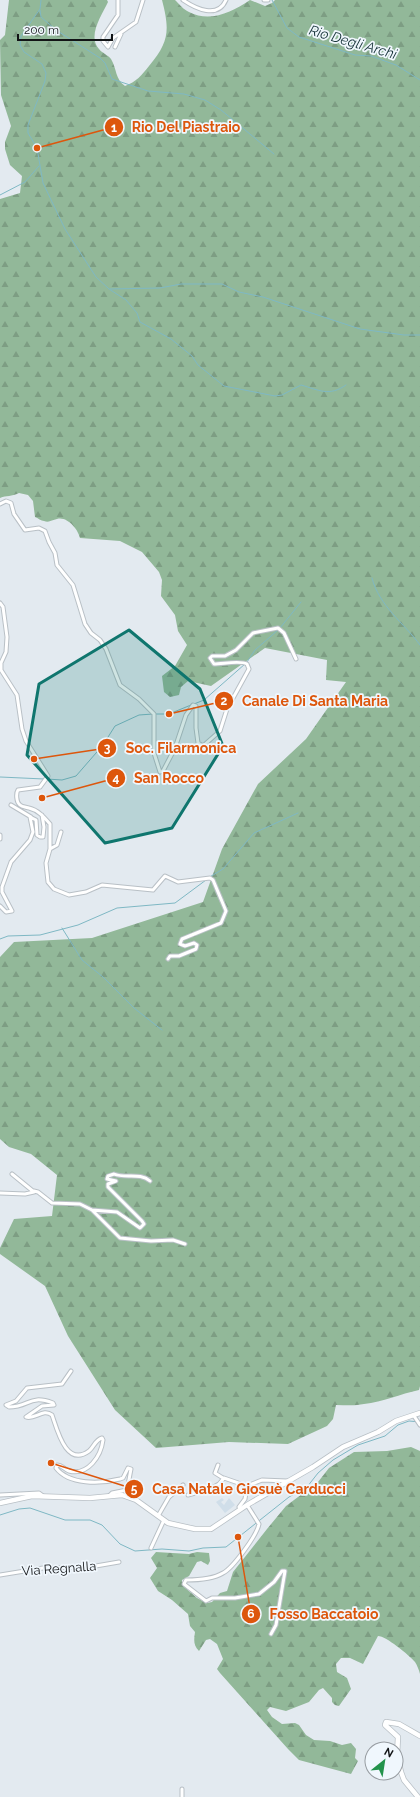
<svg xmlns="http://www.w3.org/2000/svg" width="420" height="1797" font-family="Raleway,sans-serif">
  <style>
    .built { fill: #d0dee9 }
    .forest { fill: url(#forest-firs) }
    .lines { fill: none; stroke-linecap: round; stroke-linejoin: round }
    .stream { stroke: #7fb8c4; stroke-width: 1 }
    .street-casing { stroke: #b9c0c6; stroke-width: 5 }
    .secondary-casing { stroke: #b9c0c6; stroke-width: 6 }
    .street { stroke: #fff; stroke-width: 3 }
    .secondary { stroke: #fff; stroke-width: 4.5 }
    .marked { fill: #0f766e; fill-opacity: 0.2; stroke: #0f766e; stroke-width: 3; stroke-linejoin: round }
    .labels { text-anchor: middle; stroke-width: 3.5; stroke-linejoin: round; paint-order: stroke }
    .street-label { font-size: 13px; fill: #121416; stroke: #f0f7fd }
    .water-label { font-size: 14px; font-style: italic; fill: #153238; stroke: #f0f7fd }
    .leader { fill: none; stroke: #dd560c; stroke-width: 1.5 }
    .callout-dot { fill: #dd560c; stroke: #f0f7fd; stroke-width: 1.5 }
    .mark-label { font-size: 12px; text-anchor: middle; font-weight: bold; fill: #fff }
    .callout-label { font-size: 14px; text-anchor: middle; font-weight: bold; fill: #dd560c; stroke: #f0f7fd; stroke-width: 3.5; stroke-linejoin: round; paint-order: stroke }
  </style>
  <defs>
    <pattern id="forest-firs" width="22" height="20" patternUnits="userSpaceOnUse"><rect width="22" height="20" fill="#92b899"/><path d="M5 1l3.5 6h-7zM16 11l3.5 6h-7z" fill="#7d9d83"/></pattern>
  </defs>
  <rect width="100%" height="100%" fill="#e3eaf0"/>
  <path class="built" d="M222 1498 224 1500 221 1502 224 1505 229 1498 235 1505 225 1513 216 1502Z"/>
  <path class="forest" d="M9 0H107L108 2C102 15 87 36 99 49 102 53 108 55 111 59 117 69 115 79 125 86 136 82 142 75 149 66 169 42 170 31 162 0H175C179 4 184 10 189 12 210 23 232 12 250 0L265 6 272 3 275 0H420V1386L419 1390C400 1394 383 1402 364 1404 355 1406 345 1405 336 1405L333 1419 327 1426 288 1444 229 1442 156 1448 115 1410 68 1336 45 1286 0 1254V1248L14 1219 52 1216 57 1175 31 1154 9 1147 0 1139V957L14 942 92 938 203 902 222 849 258 784 306 739 346 682 326 680 327 660 265 648 211 686 188 681 181 687 179 695 170 697 164 692 162 676 175 666 187 645 178 631 175 615 161 596 162 580 159 572 142 552 120 541 80 538C78 529 67 516 57 519 52 520 49 523 44 521 41 521 38 518 35 517L33 501 28 495 19 493C11 497 7 495 0 498V199L20 193 22 176 10 165 5 149V142L11 126 1 95 0 40 5 35Z
    M411 1447 420 1451V1674C419 1670 417 1665 415 1662 409 1655 386 1636 378 1636L363 1664 350 1658H341L336 1664 337 1672 347 1678 351 1689 339 1706 335 1705 332 1702V1698L323 1688 319 1690 309 1702 286 1711 270 1707 267 1710 272 1717 282 1724 295 1723 299 1725 306 1735 314 1740 330 1741 342 1745 351 1743 356 1749 355 1758 358 1761 351 1774 299 1760 288 1749 220 1673 217 1669 223 1659 217 1644 210 1639 206 1640 199 1651C193 1645 194 1640 195 1632L190 1626 188 1614 172 1600 158 1591 150 1578 157 1568 151 1558 156 1552 189 1554 197 1552 209 1553 210 1561 208 1565 201 1561 197 1562 189 1576 182 1580V1585L197 1598 207 1603 212 1602 220 1593 227 1591 233 1572 267 1529 286 1506 318 1482 329 1468 354 1452 387 1451Z"/>
  <g class="lines">
    <path class="stream" d="M41 0 40 9 21 36 20 45 24 52 42 64 46 73 45 81 28 125V133L37 148 43 183 65 229 96 277 109 289 126 300 137 313 140 322 171 339 192 356 198 365 224 386 275 396 282 395 301 385C319 390 329 397 346 385
      M272 0 287 28 299 37 355 55 371 56 396 65 420 80
      M40 10 41 17 56 30 100 58 105 63 112 79 148 91 184 94 205 100 221 110 274 154
      M0 195 25 182 39 166
      M110 289 160 288 181 284H222L239 292 263 297 360 329 404 335H420
      M372 578C379 606 404 623 420 645
      M280 628 301 602
      M247 662 255 650 278 630
      M194 704 204 700 245 664
      M156 714H169L191 705
      M0 777 44 779
      M47 779 62 780 76 776 103 745 115 726 139 715 153 714
      M208 878 223 869 254 833 298 813
      M62 928 82 960 103 977 134 1008 162 1030
      M0 939 8 936 40 935 78 925 117 908 175 903 206 880
      M0 1515 19 1509 30 1508 65 1520H90L102 1525 120 1544 135 1551 162 1549 189 1551 203 1548 226 1547 289 1497 307 1487 318 1473 333 1460 358 1445 385 1436 398 1425 409 1421 420 1422"/>
    <defs>
      <path id="street" d="M118 0V15L103 37V41L108 47 113 38 136 22 143 0
        M183 0C196 9 218 19 226 0
        M264 0H268
        M115 47 121 34
        M0 504 6 501 11 503 14 514 25 530 39 528 45 531 49 542 55 553 57 565 73 585 85 624 91 633 100 640 106 649 120 685 139 699 154 714V753L160 772 163 771 175 748 186 715 193 705 196 706V728L198 743 203 746 220 731 227 709 249 669 247 664C240 660 223 664 214 664L210 658 212 656H225L236 650 253 633 278 628 284 633 296 659
        M0 603 3 607 7 637 6 652 1 663V670L17 695 22 729 26 741 48 776 40 787 18 790C16 793 16 802 20 805 22 807 26 807 29 808 38 810 44 817 50 824V849L46 863 48 882 54 889 69 895 86 892 102 885 153 890 165 876 178 882 210 878 213 880 226 911 221 923 182 939 180 944 185 946 194 943 197 945 196 949 179 956H170L168 959
        M11 805 31 817
        M0 835V839
        M50 849 57 845 61 832
        M0 906 6 912 12 911 2 892V887L11 862 30 840 33 832 30 817 36 820 37 835 40 837H43L44 827 42 815
        M34 1191 38 1192 52 1203 80 1204 92 1210 117 1212 140 1228 144 1224 142 1221 108 1187V1184L116 1181 107 1179 108 1176 114 1174C125 1179 140 1172 150 1181
        M0 1193 25 1194 34 1192 12 1174
        M92 1210 120 1238 151 1241 173 1240 185 1244
        M71 1371 62 1384 27 1388 16 1401 6 1405 9 1407C30 1407 29 1394 53 1403L54 1405 42 1406 26 1417C35 1420 43 1408 52 1415 57 1429 66 1468 89 1451 94 1447 95 1440 102 1438L103 1440C101 1456 88 1476 69 1471 64 1469 62 1465 57 1465L56 1468C69 1485 100 1484 120 1479L123 1478 128 1468 131 1469 127 1490 112 1493 109 1496
        M414 1416 420 1425
        M218 1465 215 1473 223 1478
        M0 1495 39 1493 43 1496
        M188 1495 210 1489 219 1484 224 1478 247 1486 262 1480 287 1481
        M247 1505 259 1524C257 1535 233 1568 223 1573 213 1579 197 1580 186 1580L184 1584 206 1601 212 1598H235L259 1594 274 1582 282 1571H285L276 1625 271 1634
        M240 1509 239 1507 245 1499 247 1486
        M158 1516 169 1497 183 1485
        M151 1548 164 1520
        M0 1575 43 1568 90 1567 119 1562
        M182 1789V1797"/>
      <path id="secondary" d="M0 1503 32 1496 90 1498 122 1495 136 1500 168 1523 195 1529H211L247 1505 313 1467 343 1447 378 1432 396 1421 420 1413
        M418 1797 404 1780 401 1772 397 1756 398 1737 385 1725 386 1722 399 1724 420 1736"/>
    </defs>
    <use href="#street" class="street-casing"/>
    <use href="#secondary" class="secondary-casing"/>
    <use href="#street" class="street"/>
    <use href="#secondary" class="secondary"/>
  </g>
  <path class="marked" d="M129 630 200 689 223 746 172 828 105 843 27 755 39 684Z"/>
  <g class="labels">
    <g class="street-label">
      <text transform="translate(59 1568) rotate(-4)" y="5">Via Regnalla</text>
    </g>
    <g class="water-label">
      <text transform="translate(353 42) rotate(16)" y="5">Rio Degli Archi</text>
    </g>
  </g>
  <path class="leader" d="M37 148L114 127M169 714L224 701M34 759L107 748M42 798L116 778M51 1463L134 1489M238 1537L251 1614"/>
  <g class="callout-dot">
    <circle cx="37" cy="148" r="4"/>
    <circle cx="169" cy="714" r="4"/>
    <circle cx="34" cy="759" r="4"/>
    <circle cx="42" cy="798" r="4"/>
    <circle cx="51" cy="1463" r="4"/>
    <circle cx="238" cy="1537" r="4"/>
    <circle cx="114" cy="127" r="10"/>
    <circle cx="224" cy="701" r="10"/>
    <circle cx="107" cy="748" r="10"/>
    <circle cx="116" cy="778" r="10"/>
    <circle cx="134" cy="1489" r="10"/>
    <circle cx="251" cy="1614" r="10"/>
  </g>
  <g class="mark-label">
    <text x="114" y="132">1</text>
    <text x="224" y="705">2</text>
    <text x="107" y="752">3</text>
    <text x="116" y="782">4</text>
    <text x="134" y="1493">5</text>
    <text x="251" y="1618">6</text>
  </g>
  <g class="callout-label">
    <text x="186" y="132">Rio Del Piastraio</text>
    <text x="315" y="706">Canale Di Santa Maria</text>
    <text x="181" y="753">Soc. Filarmonica</text>
    <text x="169" y="783">San Rocco</text>
    <text x="249" y="1494">Casa Natale Giosuè Carducci</text>
    <text x="324" y="1619">Fosso Baccatoio</text>
  </g>
  <g transform="translate(384 1761) rotate(30)"><circle r="19" fill="#f0f7fd" stroke="#979ca1"/>
  <path d="M0-3L7 15L0 10L-7 15Z" fill="#23934c"/>
  <text y="-6" font-size="11" font-weight="bold" text-anchor="middle" fill="#121416">N</text>
  </g>
  <path d="M18 34v6h94v-6" fill="none" stroke="#121416" stroke-width="2"/>
  <text x="24" y="34" font-size="12" fill="#121416" stroke="#f0f7fd" stroke-width="3" paint-order="stroke">200 m</text>
</svg>
